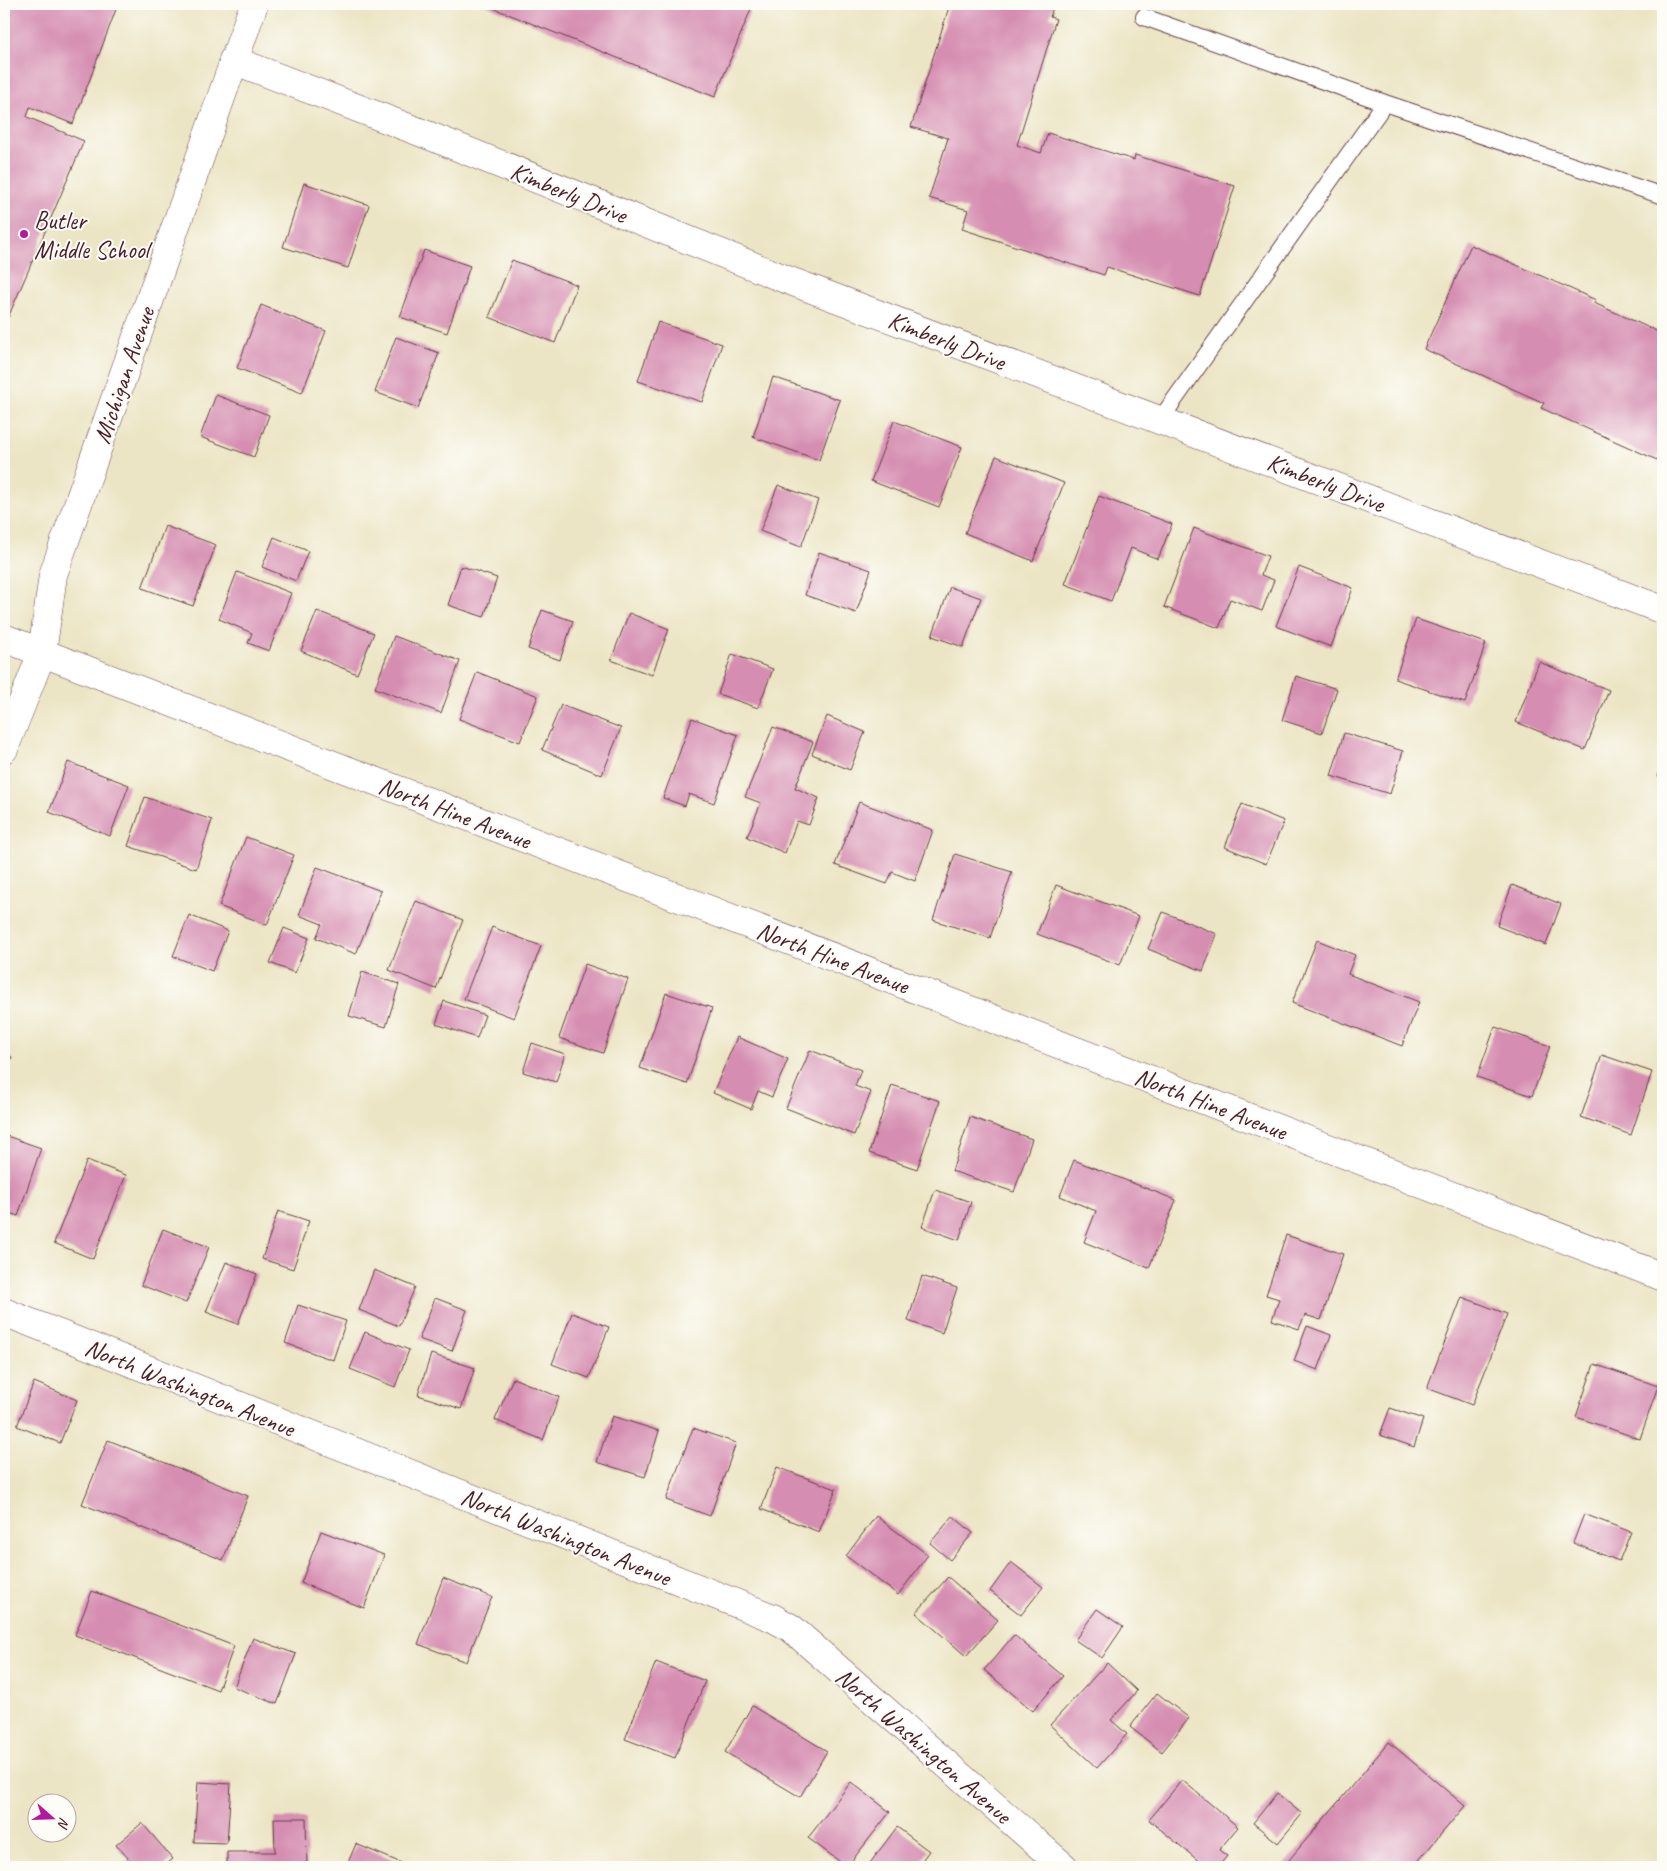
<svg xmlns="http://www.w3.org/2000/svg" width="1667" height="1871" font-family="Caveat,sans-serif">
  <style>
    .building { fill: #d58db1 }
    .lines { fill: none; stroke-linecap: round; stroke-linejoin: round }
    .service-casing { stroke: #623d42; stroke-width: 18 }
    .minor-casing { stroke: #623d42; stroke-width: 29 }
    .tertiary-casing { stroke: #623d42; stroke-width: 29 }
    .service { stroke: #fff; stroke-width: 16 }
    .minor { stroke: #fff; stroke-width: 28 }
    .tertiary { stroke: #fff; stroke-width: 28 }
    .poi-dot { fill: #b5179e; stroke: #fdfcf7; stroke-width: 2 }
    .labels { text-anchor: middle; stroke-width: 4; stroke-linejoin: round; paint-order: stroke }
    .street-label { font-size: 25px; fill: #4a1f2b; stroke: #fdfcf7 }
    .poi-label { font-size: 25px; fill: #4a1f2b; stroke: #fdfcf7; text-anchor: start }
  </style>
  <rect width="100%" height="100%" fill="#fdfcf7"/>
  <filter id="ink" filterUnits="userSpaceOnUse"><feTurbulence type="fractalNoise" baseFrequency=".02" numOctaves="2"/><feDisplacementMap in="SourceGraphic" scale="10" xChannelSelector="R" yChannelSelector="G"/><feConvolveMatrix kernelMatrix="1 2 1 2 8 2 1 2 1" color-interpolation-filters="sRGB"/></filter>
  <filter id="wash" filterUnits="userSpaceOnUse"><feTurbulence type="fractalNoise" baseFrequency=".0096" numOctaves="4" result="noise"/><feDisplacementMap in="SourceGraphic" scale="20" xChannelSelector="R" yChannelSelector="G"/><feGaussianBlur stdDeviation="1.12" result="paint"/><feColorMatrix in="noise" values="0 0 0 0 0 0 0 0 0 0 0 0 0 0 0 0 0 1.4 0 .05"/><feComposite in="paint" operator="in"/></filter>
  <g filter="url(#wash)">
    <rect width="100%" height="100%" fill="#ece5c5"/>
    <g id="blocks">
      <path class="building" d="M4 4H118L73 124 30 107 27 117 84 141 4 327Z
        M483 4H753L715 97Z
        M950 4H1054L1050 17 1056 19 1017 145 1041 153 1048 133 1134 160 1135 155 1235 186 1200 296 1107 267 1104 275 962 229 968 210 929 198 948 138 911 127Z
        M304 183 369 205 348 268 283 247Z
        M1471 245 1596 300 1594 303 1663 334V447L1657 460 1541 408 1544 403 1424 349Z
        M424 250 470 266 447 333 400 317Z
        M512 260 577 285 555 343 489 317Z
        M261 305 326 331 302 393 237 368Z
        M658 322 722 344 702 402 638 381Z
        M396 337 439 353 418 408 375 392Z
        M773 377 840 400 819 460 753 437Z
        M216 395 269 415 254 457 200 437Z
        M894 421 962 447 939 507 871 481Z
        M996 456 1064 483 1033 561 965 533Z
        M778 485 818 500 801 547 760 531Z
        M1099 496 1172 524 1158 559 1131 548 1111 601 1065 584Z
        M165 526 216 545 193 606 142 588Z
        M1194 528 1268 556 1261 575 1274 580 1262 611 1230 599 1219 628 1164 607Z
        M274 537 308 551 296 581 262 567Z
        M819 552 871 570 856 613 805 595Z
        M461 566 497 578 484 617 448 605Z
        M1299 567 1353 588 1331 647 1276 626Z
        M237 572 291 593 269 651 248 643 252 633 219 619Z
        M950 587 981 598 963 647 932 636Z
        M542 610 573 621 560 660 528 649Z
        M317 611 374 633 357 674 301 651Z
        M629 613 669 629 652 675 611 660Z
        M1416 619 1486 643 1465 703 1395 679Z
        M394 636 460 661 441 713 375 688Z
        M732 654 773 669 758 708 718 694Z
        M1539 662 1609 690 1585 750 1516 722Z
        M477 672 538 696 520 742 459 719Z
        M1296 676 1337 689 1322 733 1282 720Z
        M561 705 621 728 602 775 542 750Z
        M827 716 865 732 850 770 812 754Z
        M692 718 738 735 714 803 689 794 685 806 663 798Z
        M773 727 813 742 795 788 819 798 809 825 797 821 785 853 747 837 761 803 745 797Z
        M1344 733 1403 751 1390 794 1331 776Z
        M68 762 129 785 110 836 49 812Z
        M1663 762V779L1658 777Z
        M145 797 212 820 196 869 128 846Z
        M859 802 933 830 915 881 892 872 887 884 835 865Z
        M1242 804 1284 821 1266 864 1225 847Z
        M246 837 294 855 267 925 219 906Z
        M955 854 1012 872 990 938 933 920Z
        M317 867 381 891 356 954 316 938 322 924 299 915Z
        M1056 885 1139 916 1120 965 1037 934Z
        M1512 885 1561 904 1546 945 1497 926Z
        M416 901 463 920 436 989 389 970Z
        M1163 912 1217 934 1203 971 1148 949Z
        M189 915 228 931 212 971 173 956Z
        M492 927 541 946 514 1018 464 999Z
        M284 928 309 938 295 973 270 963Z
        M1317 940 1355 955 1348 974 1419 1002 1402 1046 1292 1003Z
        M585 964 628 979 603 1053 559 1038Z
        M362 972 399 984 386 1027 349 1016Z
        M666 993 712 1008 687 1084 640 1068Z
        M444 1001 485 1015 477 1038 436 1024Z
        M1495 1027 1550 1046 1532 1096 1477 1077Z
        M737 1037 788 1059 772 1097 758 1091 751 1109 713 1093Z
        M532 1043 565 1054 556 1082 523 1072Z
        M810 1050 861 1070 855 1086 871 1092 854 1135 786 1108Z
        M4 1054 12 1057 4 1079Z
        M1602 1055 1652 1072 1631 1135 1581 1117Z
        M892 1085 940 1101 917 1169 869 1153Z
        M970 1117 1032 1139 1014 1192 952 1171Z
        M4 1135 41 1148 18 1216 4 1211Z
        M87 1160 126 1175 93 1259 54 1243Z
        M1074 1160 1176 1200 1149 1268 1084 1242 1096 1211 1060 1196Z
        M935 1190 971 1202 959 1240 922 1227Z
        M278 1211 309 1221 293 1269 262 1259Z
        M163 1229 209 1247 186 1303 141 1285Z
        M1286 1235 1343 1254 1321 1320 1305 1315 1299 1329 1272 1320 1279 1299 1266 1295Z
        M226 1262 257 1274 238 1324 206 1312Z
        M374 1270 415 1287 399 1326 359 1310Z
        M922 1276 957 1288 942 1333 908 1321Z
        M1462 1297 1507 1314 1472 1405 1427 1388Z
        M435 1298 467 1310 452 1351 419 1339Z
        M298 1305 346 1321 333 1360 285 1343Z
        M572 1313 609 1327 589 1378 552 1364Z
        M1307 1326 1331 1335 1318 1370 1294 1361Z
        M365 1332 409 1350 395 1387 350 1369Z
        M431 1354 475 1368 461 1409 418 1395Z
        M1594 1364 1658 1386 1640 1439 1576 1417Z
        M513 1378 559 1397 543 1440 495 1420Z
        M34 1382 77 1400 60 1443 17 1426Z
        M1390 1408 1423 1419 1414 1447 1380 1435Z
        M612 1416 659 1431 645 1477 597 1462Z
        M693 1428 736 1443 710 1516 666 1500Z
        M108 1440 248 1496 223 1560 82 1504Z
        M777 1467 836 1489 819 1532 761 1509Z
        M1584 1514 1631 1532 1619 1561 1573 1543Z
        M876 1516 928 1555 898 1595 846 1556Z
        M953 1516 973 1533 950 1560 930 1543Z
        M321 1531 384 1555 364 1608 301 1583Z
        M1011 1562 1043 1587 1021 1615 990 1591Z
        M948 1577 998 1620 966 1656 916 1613Z
        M443 1578 492 1597 466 1662 418 1644Z
        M92 1591 234 1646 218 1690 75 1635Z
        M1097 1609 1123 1627 1102 1658 1075 1640Z
        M1014 1635 1063 1676 1033 1711 984 1670Z
        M253 1638 296 1654 277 1704 234 1687Z
        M656 1662 705 1681 675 1758 625 1739Z
        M1107 1663 1137 1691 1111 1720 1127 1734 1097 1768 1050 1725Z
        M1157 1693 1189 1718 1162 1752 1130 1727Z
        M752 1706 827 1751 800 1797 725 1752Z
        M1389 1742 1465 1806 1413 1867H1283Z
        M1182 1780 1238 1827 1219 1850 1227 1856 1218 1867H1206L1149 1820Z
        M198 1782 231 1784 227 1843 194 1842Z
        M851 1782 890 1812 847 1867 808 1838Z
        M1277 1793 1302 1814 1278 1843 1253 1823Z
        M274 1818H306L307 1867H227V1852H275Z
        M142 1823 173 1859 163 1867H122L130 1860 116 1845Z
        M897 1827 929 1851 917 1867H867Z
        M356 1844 411 1867H346Z"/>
    </g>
  </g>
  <g filter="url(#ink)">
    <use href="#blocks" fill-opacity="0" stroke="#623d42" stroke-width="1"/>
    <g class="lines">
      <defs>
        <path id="service" d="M1144 17 1385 103
          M1160 420 1385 103 1663 196"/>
        <path id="minor" d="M233 60 435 138 785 279 1663 610
          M4 638 1663 1277
          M4 749 42 653 53 575 254 4"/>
        <path id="tertiary" d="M4 1312 773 1618 791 1628 1064 1867"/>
      </defs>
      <use href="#service" class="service-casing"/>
      <use href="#minor" class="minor-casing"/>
      <use href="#tertiary" class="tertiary-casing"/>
      <use href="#service" class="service"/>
      <use href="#minor" class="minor"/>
      <use href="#tertiary" class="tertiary"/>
    </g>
  </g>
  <circle class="poi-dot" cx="24" cy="234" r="5"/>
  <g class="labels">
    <g class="street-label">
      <text transform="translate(569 192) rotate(22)" y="9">Kimberly Drive</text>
      <text transform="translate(947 340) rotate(21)" y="9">Kimberly Drive</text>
      <text transform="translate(123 375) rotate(-71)" y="9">Michigan Avenue</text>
      <text transform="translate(1326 482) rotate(21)" y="9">Kimberly Drive</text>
      <text transform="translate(455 812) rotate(21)" y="9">North Hine Avenue</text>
      <text transform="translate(833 957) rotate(21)" y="9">North Hine Avenue</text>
      <text transform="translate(1211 1103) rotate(21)" y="9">North Hine Avenue</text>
      <text transform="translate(190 1387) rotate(22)" y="9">North Washington Avenue</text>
      <text transform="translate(566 1536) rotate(22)" y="9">North Washington Avenue</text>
      <text transform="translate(924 1745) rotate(41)" y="9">North Washington Avenue</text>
    </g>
    <g class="poi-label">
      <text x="34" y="229">Butler<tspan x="34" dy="29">Middle School</tspan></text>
    </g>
  </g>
  <rect width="1667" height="1871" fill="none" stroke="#fdfcf7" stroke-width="20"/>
  <g transform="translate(52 1818) rotate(110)"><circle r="24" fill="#fdfcf7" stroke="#b5a4a5"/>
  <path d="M0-4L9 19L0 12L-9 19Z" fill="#b5179e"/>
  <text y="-8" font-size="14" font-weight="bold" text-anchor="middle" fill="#4a1f2b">N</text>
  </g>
</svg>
